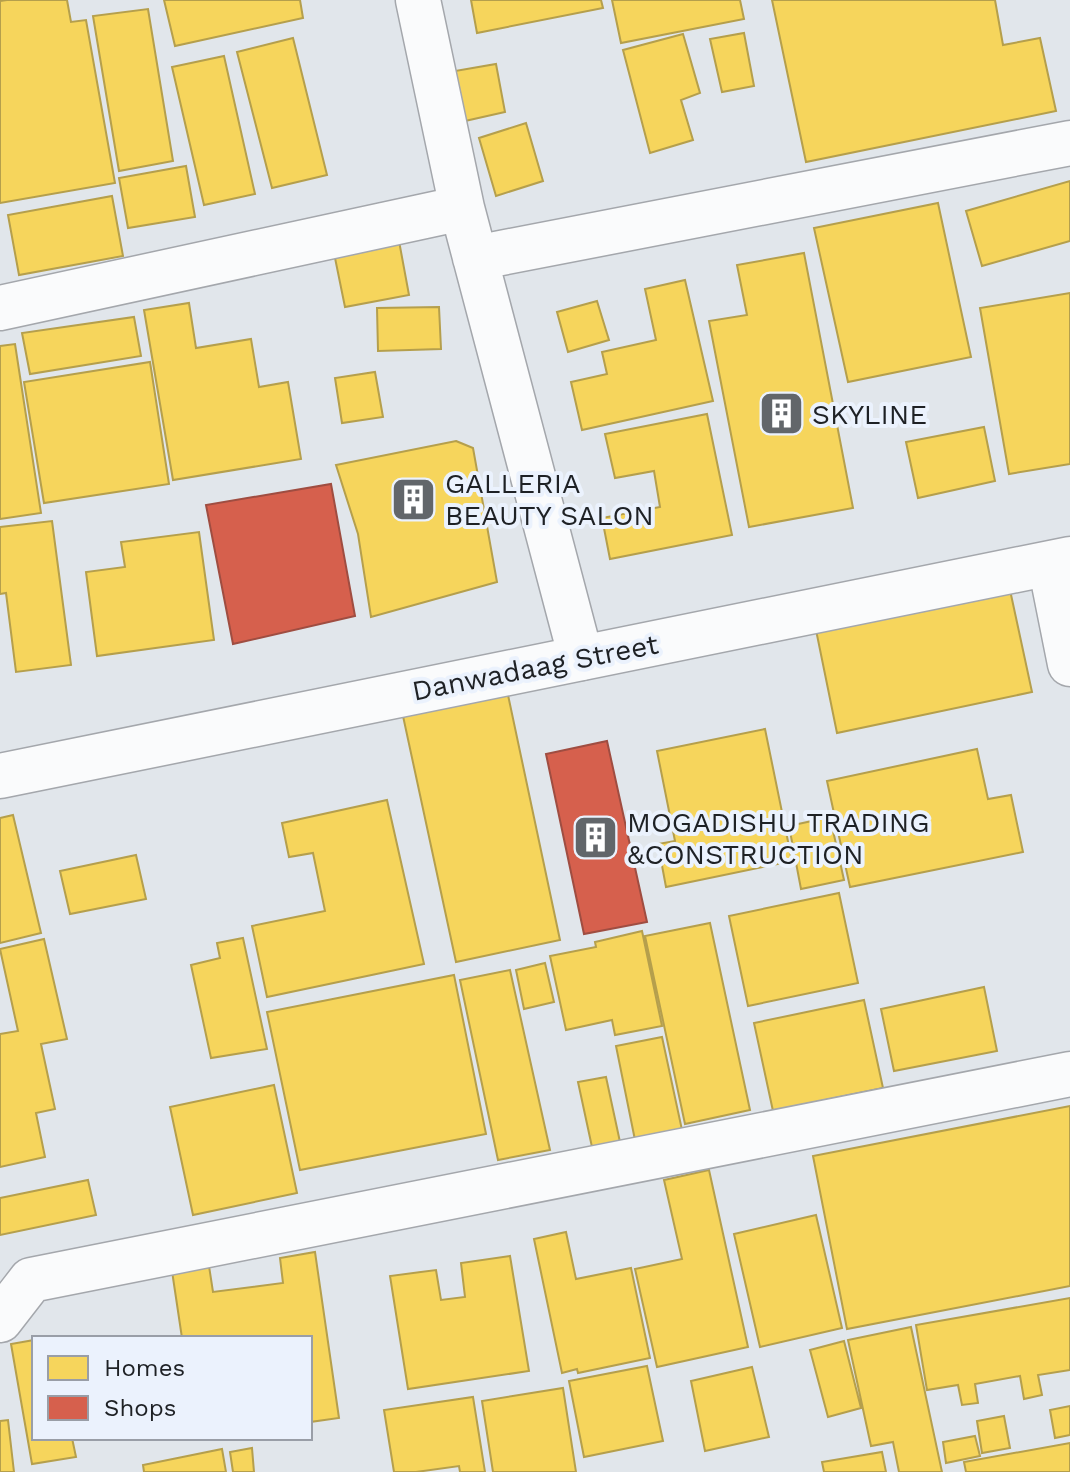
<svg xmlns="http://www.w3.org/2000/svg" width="1070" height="1472" font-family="'Work Sans',sans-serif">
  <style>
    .homes { fill: #f6d55c; stroke: #b59f4c; stroke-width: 2 }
    .shops { fill: #d6604d; stroke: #9f4d41; stroke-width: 2 }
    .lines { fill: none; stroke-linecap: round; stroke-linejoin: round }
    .minor-casing { stroke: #a4a7ac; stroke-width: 47 }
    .tertiary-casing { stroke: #a4a7ac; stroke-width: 47 }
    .minor { stroke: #fafbfc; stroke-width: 44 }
    .tertiary { stroke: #fafbfc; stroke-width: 44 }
    .labels { text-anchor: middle; stroke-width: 8; stroke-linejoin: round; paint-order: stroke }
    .poi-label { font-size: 28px; fill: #1e2125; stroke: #ebf2fd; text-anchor: start }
    .street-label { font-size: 28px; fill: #1e2125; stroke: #ebf2fd }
  </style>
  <rect width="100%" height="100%" fill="#e1e6eb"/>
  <path class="homes" d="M7 0H67L71 22 86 20 115 183 0 203V1Z
    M164 0H300L303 18 175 46Z
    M471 0H601L603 8 477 33Z
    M612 0H740L744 19 621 43Z
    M772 0H995L1003 45 1040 38 1056 111 806 162Z
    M148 9 173 161 119 171 93 16Z
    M744 33 754 86 722 92 710 39Z
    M683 34 700 93 681 100 693 140 650 153 623 50Z
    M293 38 327 175 272 188 237 52Z
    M224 56 255 194 204 205 172 67Z
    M496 64 505 112 465 121 455 71Z
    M526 123 543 181 496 196 479 138Z
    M186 166 195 217 128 228 119 178Z
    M1070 181V241L982 266 966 211Z
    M112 196 123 256 19 275 8 215Z
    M938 203 971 357 848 382 814 228Z
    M399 241 409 295 345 307 334 253Z
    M804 253 853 508 749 527 709 321 747 315 737 265Z
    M685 280 713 401 582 430 571 382 607 374 602 352 656 340 645 289Z
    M1070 293V464L1009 474 980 308Z
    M597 301 609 340 568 352 557 312Z
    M189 303 196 348 251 339 259 387 288 382 301 459 173 480 144 310Z
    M439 307 441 349 378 351 377 308Z
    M134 317 141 356 30 374 22 333Z
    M15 344 41 513 0 519V346Z
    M150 362 169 484 44 503 24 382Z
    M375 372 383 417 342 423 335 378Z
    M707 414 732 535 610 559 602 518 660 507 654 471 615 478 605 434Z
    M984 427 995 481 918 498 906 442Z
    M456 441 473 448 497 582 371 617 358 534 336 465Z
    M52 521 71 665 16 672 6 593 0 594V527Z
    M199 532 214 640 97 656 86 572 125 567 121 542Z
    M1010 590 1032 692 837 733 816 630Z
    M508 695 560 940 456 962 403 716Z
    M765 729 792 861 666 887 658 844 675 841 657 751Z
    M977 749 988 799 1011 795 1023 852 850 887 827 781Z
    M387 800 424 964 267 997 252 926 325 911 313 853 289 857 282 823Z
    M13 815 41 933 0 943V818Z
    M830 817 844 880 801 889 789 826Z
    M136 855 146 899 70 914 60 871Z
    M839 893 858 983 748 1006 729 916Z
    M710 923 750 1110 685 1124 645 936Z
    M642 931 662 1026 615 1035 612 1020 566 1030 550 956 596 947 595 942Z
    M243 938 267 1049 211 1058 191 965 220 958 217 943Z
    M44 939 67 1039 41 1044 55 1109 36 1113 45 1157 0 1167V1034L18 1031 0 949Z
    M545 963 554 1002 524 1009 516 970Z
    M510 970 550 1150 498 1160 460 980Z
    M454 975 486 1134 300 1170 267 1012Z
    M984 987 997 1051 894 1071 881 1009Z
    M864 1000 883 1088 773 1111 754 1023Z
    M662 1037 682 1130 635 1140 616 1046Z
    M606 1077 620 1142 592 1147 578 1082Z
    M274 1085 297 1193 193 1215 170 1107Z
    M1070 1106V1286L847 1329 813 1156Z
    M709 1170 748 1347 657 1367 635 1269 682 1259 664 1180Z
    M88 1180 96 1215 0 1235V1198Z
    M816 1215 842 1328 760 1347 734 1234Z
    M566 1232 576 1279 631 1268 650 1358 578 1373 577 1369 562 1373 534 1239Z
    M315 1252 339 1418 310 1422V1338H182L172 1271 209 1266 213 1292 283 1283 280 1258Z
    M510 1256 529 1371 408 1389 390 1276 436 1270 441 1300 465 1297 461 1263Z
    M1070 1298V1370L1038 1375 1042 1395 1024 1399 1020 1376 975 1384 978 1403 962 1405 958 1385 927 1390 916 1325Z
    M911 1327 942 1472H899L893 1442 871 1446 848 1340Z
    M34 1340V1438H72L76 1457 32 1464 11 1344Z
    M844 1341 861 1408 828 1417 810 1350Z
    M647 1366 663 1441 584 1457 569 1381Z
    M752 1367 769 1437 705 1451 691 1381Z
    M563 1388 576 1472H493L482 1401Z
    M473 1397 485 1472H460L459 1466 416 1472H394L384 1410Z
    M1070 1406V1435L1055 1438 1050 1410Z
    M1004 1416 1010 1448 982 1453 977 1421Z
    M8 1420 14 1472H0V1421Z
    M975 1436 980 1456 946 1463 943 1442Z
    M1070 1443V1472H966L964 1462Z
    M252 1448 254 1472H233L230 1452Z
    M222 1449 226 1472H144L143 1465Z
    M882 1452 886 1472H824L822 1462Z"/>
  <path class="shops" d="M331 484 355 616 233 644 206 505Z
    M607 741 647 922 584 934 546 754Z"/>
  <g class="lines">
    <defs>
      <path id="minor" d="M418 0 462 208 581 658
        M475 258 1070 143
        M0 308 462 208
        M1050 564 1070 664
        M0 1320 31 1280 1070 1074"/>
      <path id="tertiary" d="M0 776 1070 559"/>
    </defs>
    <use href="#minor" class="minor-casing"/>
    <use href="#tertiary" class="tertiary-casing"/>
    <use href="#minor" class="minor"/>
    <use href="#tertiary" class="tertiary"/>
  </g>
  <defs>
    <symbol id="building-square" viewBox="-11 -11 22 22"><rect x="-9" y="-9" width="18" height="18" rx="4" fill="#62666a" stroke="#ebf2fd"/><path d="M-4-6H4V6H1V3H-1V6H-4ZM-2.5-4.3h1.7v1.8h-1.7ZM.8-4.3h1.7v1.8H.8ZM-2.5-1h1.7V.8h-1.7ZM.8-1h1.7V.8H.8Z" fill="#fff"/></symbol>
  </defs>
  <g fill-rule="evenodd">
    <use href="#building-square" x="756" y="388" width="51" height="51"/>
    <use href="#building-square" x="388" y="474" width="51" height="51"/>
    <use href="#building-square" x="570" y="812" width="51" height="51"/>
  </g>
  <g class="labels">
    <g class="poi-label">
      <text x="812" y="424">SKYLINE</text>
      <text x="445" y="493">GALLERIA<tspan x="445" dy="32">BEAUTY SALON</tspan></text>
      <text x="627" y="832">MOGADISHU TRADING<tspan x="627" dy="32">&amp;CONSTRUCTION</tspan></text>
    </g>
    <g class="street-label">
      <text transform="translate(535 667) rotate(-11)" y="10">Danwadaag Street</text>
    </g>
  </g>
  <rect x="32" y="1336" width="280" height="104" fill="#ebf2fd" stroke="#999ea7" stroke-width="2"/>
  <rect x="48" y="1356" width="40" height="24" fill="#f6d55c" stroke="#999ea7" stroke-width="2"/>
  <text x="104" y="1376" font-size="24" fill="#1e2125">Homes</text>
  <rect x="48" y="1396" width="40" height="24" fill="#d6604d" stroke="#999ea7" stroke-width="2"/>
  <text x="104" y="1416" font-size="24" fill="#1e2125">Shops</text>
</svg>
